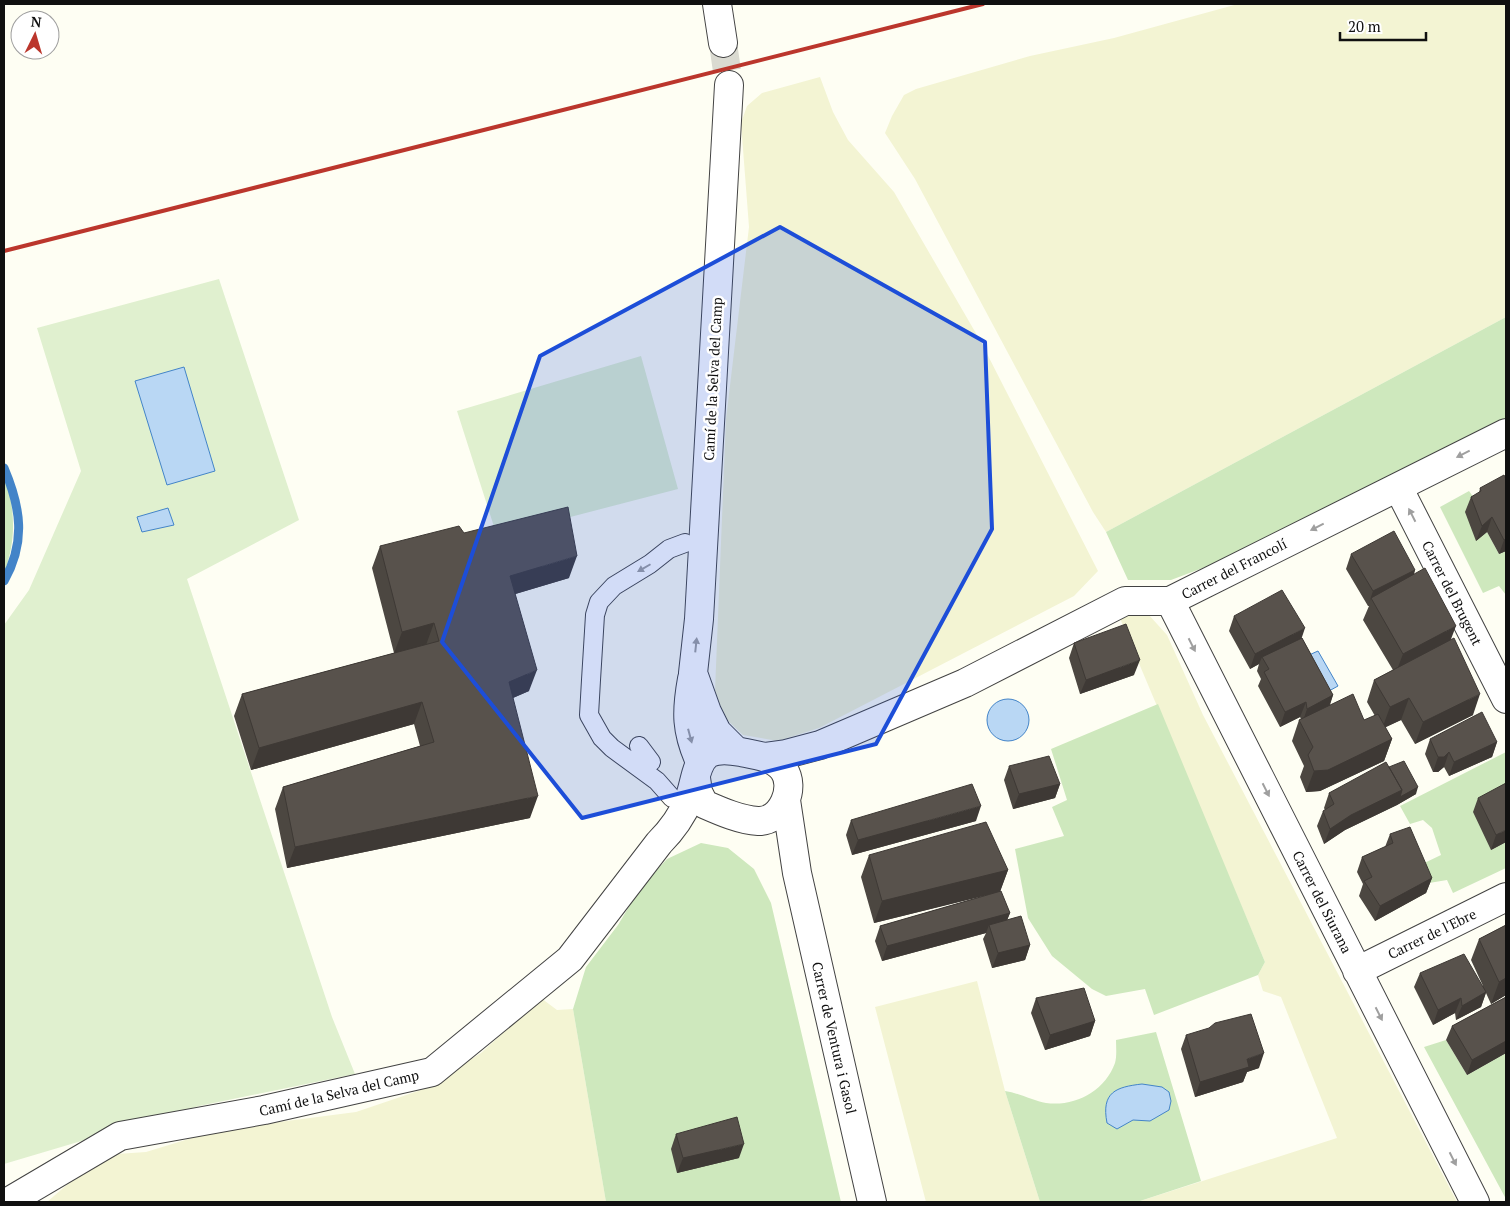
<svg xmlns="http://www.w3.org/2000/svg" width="1510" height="1206" font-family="'PT Serif',serif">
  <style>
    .farmland { fill: #f3f4d3 }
    .green { fill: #cee8bd }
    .pitch { fill: #e0f0cf }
    .water { fill: #b9d7f4; stroke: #4384c8 }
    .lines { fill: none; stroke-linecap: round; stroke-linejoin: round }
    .stream { stroke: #4384c8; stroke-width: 9 }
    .minor-tunnel { stroke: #dadad1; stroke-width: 28; stroke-dasharray: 28 14; stroke-linecap: butt }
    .service-casing { stroke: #434343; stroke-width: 20 }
    .minor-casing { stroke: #434343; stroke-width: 30 }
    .service { stroke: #fff; stroke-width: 18 }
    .minor { stroke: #fff; stroke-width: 28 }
    .rail { stroke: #bb362c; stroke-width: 4 }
    .wall { fill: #4c4741 }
    .shaded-wall { fill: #3e3935 }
    .building { fill: #58524c; stroke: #3e3935 }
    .oneway { fill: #9f9f9f }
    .marked { fill: #1d4ed8; fill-opacity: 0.2; stroke: #1d4ed8; stroke-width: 4; stroke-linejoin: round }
    .labels { text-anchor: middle; stroke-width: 5; stroke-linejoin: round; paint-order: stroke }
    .street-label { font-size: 14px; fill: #101010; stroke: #fff }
  </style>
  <rect width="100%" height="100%" fill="#fefef3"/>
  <path class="farmland" d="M1238 4H1506V317L1106 532 1093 512 915 179 885 133 892 116 904 95 916 89 1030 56 1114 38Z
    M820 77 833 112 848 140 894 192 981 342 1098 571 1074 596 819 728 778 741 743 735 724 717 715 691 726 419 749 227 741 123 747 106 762 93Z
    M1148 614 1167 635 1203 715 1457 1202H1137L1337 1138 1281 997 1263 991 1258 975 1265 962 1119 616Z
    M977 981 1005 1091 1040 1202H926L875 1007Z
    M541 998 557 1010 573 1009 606 1202H47L69 1183 117 1154 146 1152 218 1130 356 1112 421 1090 481 1053Z"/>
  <path class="green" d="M1506 317V422L1274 541 1171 580H1128L1106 532Z
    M4 469C14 508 18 535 4 574Z
    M1469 491 1477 502 1476 540 1487 532 1499 554 1506 551V595L1499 586 1483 593 1440 507Z
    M1158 704 1265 962 1258 975 1154 1015 1145 989 1106 996 1092 989 1052 956 1028 918 1015 849 1064 836 1052 807 1067 800 1051 749Z
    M1506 752V795L1491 850 1506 842V868L1453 893 1447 880 1423 884 1416 867 1441 855 1432 828 1423 820 1410 824 1400 806Z
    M701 843 728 848 754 869 771 903 841 1202H606L573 1009 586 967 618 925 640 888 667 859Z
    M1156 1032 1201 1181 1137 1202H1040L1005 1091C1019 1093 1033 1101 1046 1103 1075 1107 1105 1091 1115 1063 1117 1056 1116 1047 1116 1040Z
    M1446 1040 1467 1075 1506 1053V1199L1424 1047Z"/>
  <path class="pitch" d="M219 279 299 520 187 579 332 1017 355 1074 199 1106 4 1164V625L29 590 81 471 37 328Z
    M641 356 678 489 497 536 457 411Z"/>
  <path class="water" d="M184 367 215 471 167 485 135 381Z
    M168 508 174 525 142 532 137 517Z
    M1318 651 1338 686 1320 696 1300 659Z
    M987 720a21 21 0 1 1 42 0a21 21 0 1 1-42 0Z
    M1142 1084 1162 1087 1169 1092 1171 1101 1169 1110 1150 1121 1133 1120 1117 1129 1107 1123C1101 1092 1116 1087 1142 1084Z"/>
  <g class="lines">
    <path class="stream" d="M4 468C21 508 26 542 4 581"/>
    <path class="minor-tunnel" d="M723 43 729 85"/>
    <defs>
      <path id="service" d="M639 746 651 762
        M672 798 657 781 612 748 602 738 589 715 591 680 595 615 599 602 614 586 650 564 669 549 685 543"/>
      <path id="minor" d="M717 4 723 43
        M729 85 699 619 693 673 707 712 717 732 736 751
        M1398 487 1506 699
        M1170 601 1475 1202
        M692 679C686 712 686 731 700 762
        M764 757 786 754 820 745 965 683 1125 601H1170L1506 433
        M786 800 797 873 872 1202
        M1357 971 1506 897
        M8 1202 120 1136 264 1110 432 1072 570 959 659 843C672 830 682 816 689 799 695 785 695 763 708 754 718 748 730 750 741 752 756 755 773 757 783 769 797 787 782 822 758 821 740 820 720 811 704 804L698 792 696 778"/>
    </defs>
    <use href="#service" class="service-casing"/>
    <use href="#minor" class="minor-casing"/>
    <use href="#service" class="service"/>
    <use href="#minor" class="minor"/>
    <path class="rail" d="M4 251 983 4"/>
  </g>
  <path class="wall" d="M1506 479V551L1499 554 1487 532 1476 541 1465 512 1471 497 1479 493 1480 488Z
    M464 533 569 578 515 594 529 691 513 698 530 818 287 868 275 809 283 787 420 746 414 724 251 770 234 716 242 694 394 653 372 568 380 546Z
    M1351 554 1415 570 1414 574 1450 640 1473 715 1415 744 1401 720 1385 727 1392 739 1384 761 1320 791 1306 792 1300 777 1304 766 1292 741 1299 720 1301 719 1300 717 1280 727 1258 686 1261 679 1257 671 1259 664 1250 669 1229 631 1234 616 1302 638 1333 695 1330 705 1364 720 1375 716 1367 702 1374 680 1393 670 1363 620 1369 606H1368L1346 569Z
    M1074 643 1134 675 1080 694 1069 658Z
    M1430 739 1497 742 1492 757 1449 776 1444 767 1438 772H1433L1425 754Z
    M1009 766 1060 784 1055 798 1013 809 1004 780Z
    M1389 767 1416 794 1397 805 1345 830 1324 844 1317 826 1323 811 1325 810 1324 808 1329 793Z
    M1478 798 1506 842 1491 850 1473 812Z
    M851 820 976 821 852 855 846 835Z
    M1390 834 1432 878 1426 893 1375 921 1359 896 1363 884 1357 872 1362 857 1385 847Z
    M869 855 1008 870 1000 891 1010 913 1007 920 1030 945 1025 960 992 968 983 939 986 933 882 961 875 941 880 926 994 893 874 923 861 877Z
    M1506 925V995L1491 1004 1486 993 1481 1007 1456 1020 1455 1013 1433 1025 1414 987 1420 973 1483 986 1471 960 1479 939Z
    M1506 997V1053L1467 1075 1446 1040 1452 1026Z
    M1036 998 1095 1021 1090 1036 1045 1050 1031 1013Z
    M1186 1035 1259 1068 1247 1072 1243 1082 1195 1097 1181 1049Z
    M676 1134 739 1158 677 1173 671 1149Z"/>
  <path class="shaded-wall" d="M1492 517 1487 532 1476 541 1482 526Z
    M1506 539V551L1499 554 1504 540Z
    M577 556 569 578 502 598 510 576Z
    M1415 570 1410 585 1371 598 1368 606 1373 591Z
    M434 623 426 645 394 653 402 632Z
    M1456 626 1448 647 1395 675 1403 654Z
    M1305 628 1300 643 1262 657 1259 664 1250 669 1255 654Z
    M1140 660 1134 675 1080 694 1086 680Z
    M537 670 529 691 501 703 509 682Z
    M1480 694 1473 715 1415 744 1423 722Z
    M1333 695 1328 709 1302 724 1307 709Z
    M1409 698 1401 720 1382 729 1390 707Z
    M422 702 414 724 251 770 259 748Z
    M1306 702 1300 717 1280 727 1285 712Z
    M1392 739 1384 761 1320 791 1306 792 1314 771Z
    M1497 742 1492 757 1449 776 1454 762Z
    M1449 752 1444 767 1438 772H1433L1438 757Z
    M1060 784 1055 798 1013 809 1019 794Z
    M1418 787 1416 794 1397 805 1345 830 1324 844 1330 829 1351 815 1402 790Z
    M538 796 530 818 287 868 295 847Z
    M981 806 976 821 852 855 858 840Z
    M1506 830V842L1491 850 1496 835Z
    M1008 870 1000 892 874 923 882 901Z
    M1432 878 1426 893 1375 921 1380 906Z
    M1010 913 1004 928 989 925 986 933 882 961 887 946Z
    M1030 945 1025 960 992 968 998 953Z
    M1506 978V995L1491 1004 1499 982Z
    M1486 992 1481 1007 1456 1020 1462 1006Z
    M1461 998 1455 1013 1433 1025 1438 1010Z
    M1095 1021 1090 1036 1045 1050 1050 1035Z
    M1506 1041V1053L1467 1075 1472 1060Z
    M1264 1053 1259 1068 1247 1072 1243 1082 1195 1097 1200 1082 1247 1059Z
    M744 1144 739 1158 677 1173 683 1158Z"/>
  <path class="building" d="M1504 475 1506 479V539L1504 540 1492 517 1482 526 1471 497 1481 491 1480 488Z
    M568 507 577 556 510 576 537 670 509 682 538 796 295 847 283 787 434 742 422 702 259 748 242 694 439 641 434 623 402 632 380 546 459 526 464 533Z
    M1394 531 1415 570 1373 591 1351 554Z
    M1425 568 1456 626 1403 654 1371 598Z
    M1282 590 1305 628 1255 654 1234 616Z
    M1126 624 1140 660 1086 680 1074 643Z
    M1302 638 1333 695 1307 709 1306 702 1285 712 1264 672 1269 669 1262 657Z
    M1454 638 1480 694 1423 722 1409 698 1390 707 1374 680Z
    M1353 694 1364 720 1378 714 1392 739 1328 770 1314 771 1308 755 1313 747 1299 720Z
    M1482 712 1497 742 1454 762 1449 752 1444 757H1438L1430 739Z
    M1049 756 1060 784 1019 794 1009 766Z
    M1404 761 1418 787 1400 797 1402 790 1389 767Z
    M1386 762 1402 790 1351 815 1330 829 1323 811 1334 804 1329 793Z
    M1506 783V830L1496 835 1478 798Z
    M972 784 981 806 858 840 851 820Z
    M986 822 1008 870 882 901 869 855Z
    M1410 827 1432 878 1380 906 1364 881 1372 877 1362 857 1393 843 1390 834Z
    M1001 891 1010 913 887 946 880 926Z
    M1021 916 1030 945 998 953 989 925Z
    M1506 925V978L1499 982 1479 939Z
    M1464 954 1486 992 1462 1006 1461 998 1438 1010 1420 973Z
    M1084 988 1095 1021 1050 1035 1036 998Z
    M1506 997V1041L1472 1060 1452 1026Z
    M1251 1014 1264 1053 1247 1059 1249 1067 1200 1082 1186 1035 1209 1028 1215 1023Z
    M737 1117 744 1144 683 1158 676 1134Z"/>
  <defs><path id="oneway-solid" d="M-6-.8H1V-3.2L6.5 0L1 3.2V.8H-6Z" transform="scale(1.25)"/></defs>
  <g class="oneway">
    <use href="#oneway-solid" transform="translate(1463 454) rotate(153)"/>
    <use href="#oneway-solid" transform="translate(1412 515) rotate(-117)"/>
    <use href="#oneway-solid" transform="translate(1317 527) rotate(153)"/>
    <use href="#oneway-solid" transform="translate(644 568) rotate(150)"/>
    <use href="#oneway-solid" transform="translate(696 645) rotate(-84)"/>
    <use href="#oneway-solid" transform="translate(1192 645) rotate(63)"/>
    <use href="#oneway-solid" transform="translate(690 736) rotate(75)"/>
    <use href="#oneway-solid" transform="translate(1266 790) rotate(63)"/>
    <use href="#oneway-solid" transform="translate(1379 1014) rotate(63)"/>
    <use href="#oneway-solid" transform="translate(1453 1159) rotate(63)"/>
  </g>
  <path class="marked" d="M780 227 985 342 992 529 876 744 582 818 442 642 540 356Z"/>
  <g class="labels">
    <g class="street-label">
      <text transform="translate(713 379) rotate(-87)" y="5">Camí de la Selva del Camp</text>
      <text transform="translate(1234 569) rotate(-27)" y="5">Carrer del Francolí</text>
      <text transform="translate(1452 593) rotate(63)" y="5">Carrer del Brugent</text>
      <text transform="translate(1322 902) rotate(63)" y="5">Carrer del Siurana</text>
      <text transform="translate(1432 934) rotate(-26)" y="5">Carrer de l'Ebre</text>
      <text transform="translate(834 1038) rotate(77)" y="5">Carrer de Ventura i Gasol</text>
      <text transform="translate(339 1093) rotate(-13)" y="5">Camí de la Selva del Camp</text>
    </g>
  </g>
  <rect width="1510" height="1206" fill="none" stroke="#101010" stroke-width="10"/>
  <g transform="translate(35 35) rotate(5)"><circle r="24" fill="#ffffff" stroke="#9f9f9f"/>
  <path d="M0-4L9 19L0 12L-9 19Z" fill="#bb362c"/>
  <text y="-8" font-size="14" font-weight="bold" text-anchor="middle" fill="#101010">N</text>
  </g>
  <path d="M1340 32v8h86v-8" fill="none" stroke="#101010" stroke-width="2.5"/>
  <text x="1348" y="32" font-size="15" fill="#101010" stroke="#ffffff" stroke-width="4" paint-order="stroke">20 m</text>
</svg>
